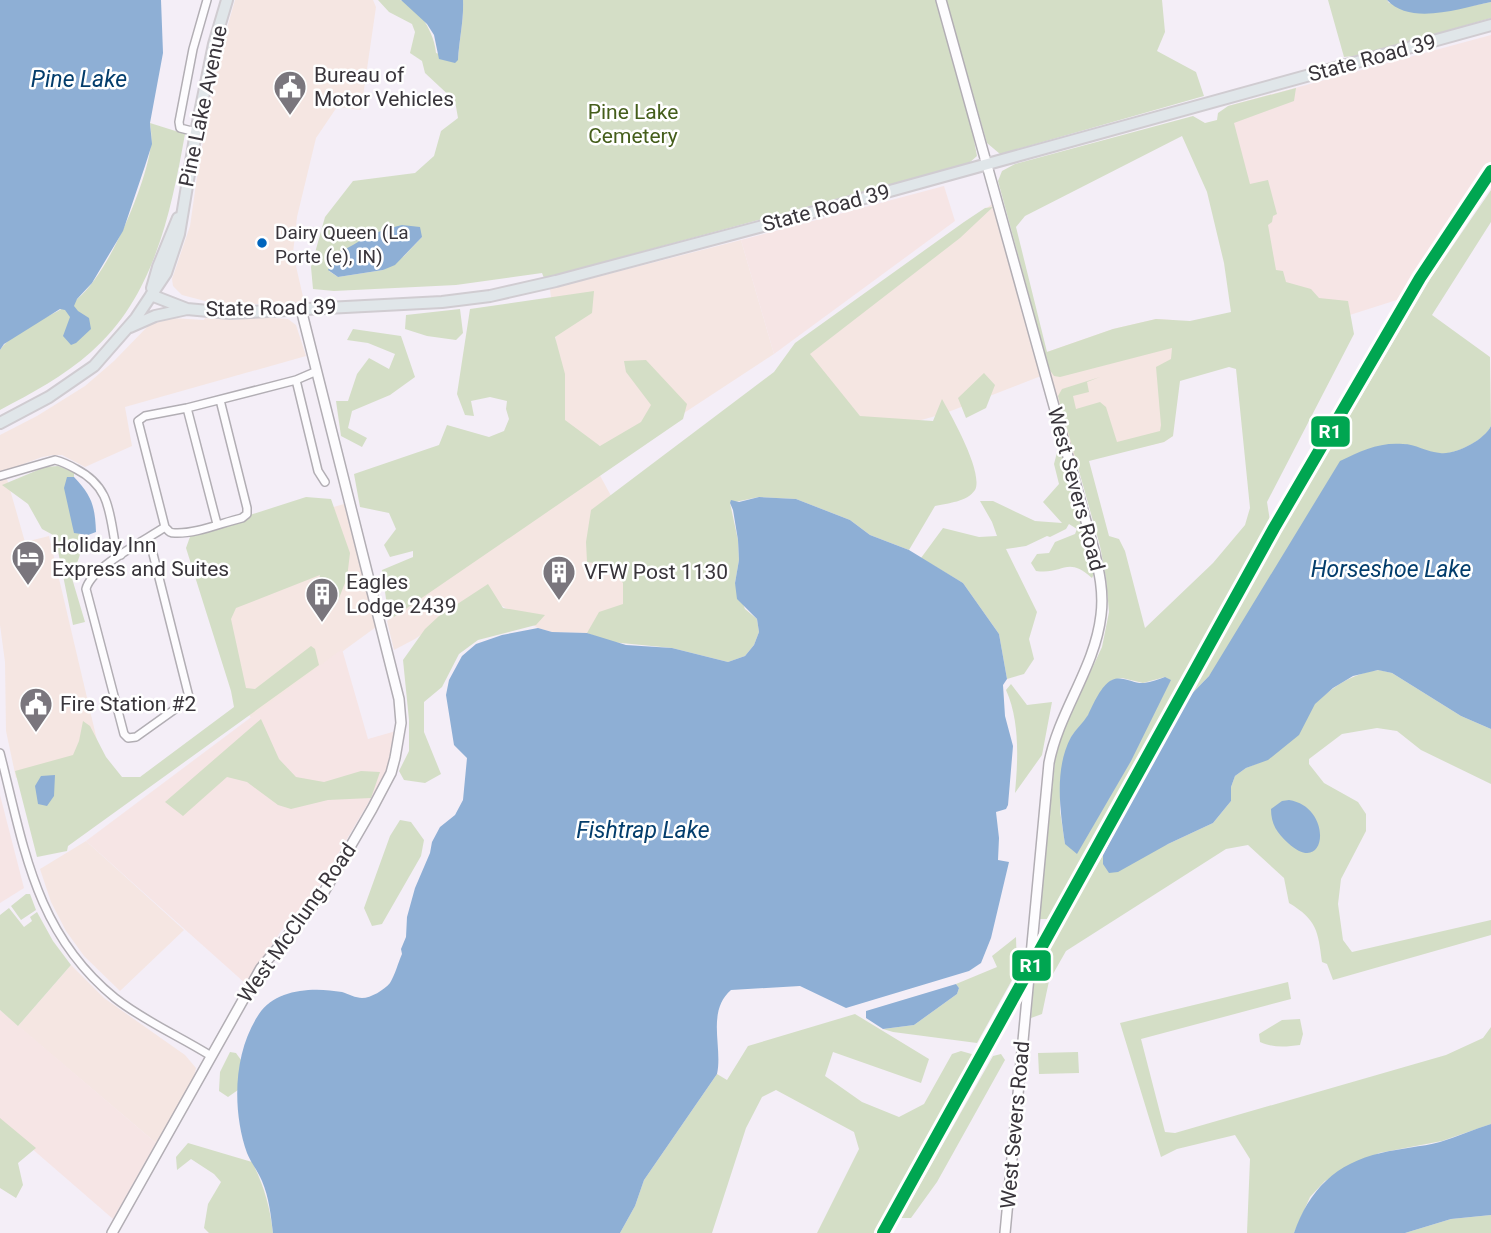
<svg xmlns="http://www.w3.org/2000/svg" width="1491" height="1233" font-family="Roboto,sans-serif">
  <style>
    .commercial { fill: #f5e6e2 }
    .industrial { fill: #f6e5e5 }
    .green { fill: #d4dec6; fill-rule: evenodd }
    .water { fill: #8eafd5 }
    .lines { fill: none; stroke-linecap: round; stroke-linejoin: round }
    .minor-casing { stroke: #b2aeb4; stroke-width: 10 }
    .tertiary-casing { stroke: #b2aeb4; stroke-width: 12 }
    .primary-casing { stroke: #d0ccd1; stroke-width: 14 }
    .minor { stroke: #fdfcfe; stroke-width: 7 }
    .tertiary { stroke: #fdfcfe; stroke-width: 9 }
    .primary { stroke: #e0e6e9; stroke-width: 10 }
    .rail-1-casing { stroke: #fff; stroke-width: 18 }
    .rail-1 { stroke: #00a651; stroke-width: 12 }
    .bus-dot { fill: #0065bd; stroke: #fff; stroke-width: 2.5 }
    .labels { text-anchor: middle; stroke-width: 5; stroke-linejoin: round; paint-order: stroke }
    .bus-label { font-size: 19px; fill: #39353b; stroke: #fff; text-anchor: start }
    .street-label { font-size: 21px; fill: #39353b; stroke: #fff }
    .poi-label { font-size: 21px; fill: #39353b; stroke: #fff; text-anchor: start }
    .park-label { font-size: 21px; fill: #455e1b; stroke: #fff }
    .water-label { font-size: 23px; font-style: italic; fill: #033d6c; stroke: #fff }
    .line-badge { stroke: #fff; stroke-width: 2.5 }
    .badge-label { font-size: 19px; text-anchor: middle; font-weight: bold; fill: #fff }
  </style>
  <rect width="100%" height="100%" fill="#f4eef7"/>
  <path class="commercial" d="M235 0H373L376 7 361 110 337 107 316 138 297 217 293 253 304 301 286 304H219L205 301 182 295 173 286 172 279 190 226 199 163 219 56Z
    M992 204 1041 376 943 414 874 433 804 350Z
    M741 240 774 354 620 455 566 430 550 289Z
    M259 317 288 319 296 325 306 356 125 407 132 446 85 467 62 455H54L42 457 0 473V435L37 416 85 386 114 361 149 325 172 318 204 320 205 318 234 320Z
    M1156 319 1172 320 1173 436 1164 442 1075 463 1044 353 1113 329Z
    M597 470 648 564 611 642 587 633 552 632 538 628 481 593 415 639 394 650 387 621Z
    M7 479 25 542 49 536 100 753 16 778 6 731 5 662 0 625V481Z
    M344 504 376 627 251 718 243 704 204 544Z
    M86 841 184 930 120 991 84 956 66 931 51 902 40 869Z
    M71 965 104 998 185 1055 196 1068 194 1078 156 1143 18 1026Z"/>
  <path class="industrial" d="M1491 35V166L1403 298 1284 336 1228 106Z
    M944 186 955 221 774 354 741 240Z
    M342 649 368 739 396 731 394 747 386 773 318 888 281 931 246 984 86 841Z
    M0 795 24 888 0 903Z
    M0 1010 156 1143 113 1219 0 1121Z"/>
  <path class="green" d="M378 0C385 0 394 0 400 0 419 5 435 35 436 53L458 60C459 40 464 20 463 0H936L973 135 977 156 969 163 544 278 542 273 456 285 334 291 313 289 311 267 325 217 353 181 415 173 434 156 441 131 458 118 455 101 425 73 422 61 410 53 415 32 412 24 389 12ZM422 237 404 256 383 270 338 277 329 271 338 252 353 247Z
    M946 0H1162L1165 32 1157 51 1196 72 1204 96 1000 154 987 143Z
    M1328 0H1387L1389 3 1440 12 1491 2V18L1362 55 1344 57Z
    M1296 88 1294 101 1234 123 1250 184 1268 180 1277 214 1273 216 1272 222 1268 225 1276 270 1283 271 1286 282 1311 289 1319 298 1348 301 1354 334 1267 502 1270 521 1249 561 1048 919H1038L1057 744 1102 647 1109 612 1106 578 1100 546 1058 396 1062 389 1100 377 1087 382 1089 392 1073 396 1076 409 1100 402 1106 407 1117 442 1160 431 1161 425 1156 367 1171 359 1172 348 1060 377 1054 376 1049 369 998 181 1002 171 1015 164 1193 116 1205 123 1217 120 1218 113 1228 106ZM1182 136 1207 192 1224 263 1231 312 1190 321 1156 319 1113 329 1047 352 1016 227 1025 216ZM1229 367 1236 369 1250 508 1245 525 1213 563 1145 628 1125 551 1119 539 1109 536 1089 461 1164 442 1173 436 1180 381ZM1165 677 1065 844 1060 811V782L1071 737 1086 719 1104 688 1112 680 1122 678 1143 683Z
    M150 123 185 134C171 212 154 297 91 352 64 376 32 393 0 410V350C16 327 55 316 77 299 108 275 147 183 151 144 152 138 151 130 150 123Z
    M1491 190V222L1432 315 1490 357 1491 426C1485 440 1458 453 1442 454 1430 454 1415 447 1403 444L1209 676 1178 708 1430 279Z
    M993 207 960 238 810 354 860 416 933 421 942 399C951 415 984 473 975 490 967 502 948 503 935 506L909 550 870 535 850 520 796 499 759 497 730 503 738 540 739 560 735 583 745 609 757 619 759 632 754 645 745 656 728 662 672 648 611 642 587 633 599 612 623 604V583L608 565 587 562 586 542 591 510 774 372 795 343 964 222 985 208Z
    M594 291 592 313 555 337 565 374V420L600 446 641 422 651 405 626 372 624 361 646 360 687 404 683 419 394 617 387 606 382 570 413 557V551L390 557 384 545 396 529 389 513 360 507 354 474 439 445 447 425 489 437 504 431 509 419 506 409 507 401 490 397 471 401 474 416 465 415 457 394 470 309Z
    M460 309 463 333 456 340 427 336 405 329 406 315Z
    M353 329 401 336 415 377 390 395 352 411 348 428 367 438 362 447 341 436 336 401H348L357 374 369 358 389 369 395 354 368 343 347 340Z
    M984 373 995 385 986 408 966 418 958 398Z
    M1060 441 1084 526 1095 572 1092 578C1066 555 1064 575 1036 571L1031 563 1037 554 1049 553 1055 542 1075 534 1077 529 1069 524 1066 529 1050 537 1047 536 1026 546 1006 549 1037 612 1029 639 1034 659 1024 674 1007 679 999 634 963 583 921 558 943 528 979 537 997 536 992 522 980 501H993L1035 521 1062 523 1043 502 1059 484 1054 464Z
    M58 466 74 472V477H67L74 532 79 533C84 551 79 559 71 575L85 622 73 625 55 536 42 529 28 504 2 485 45 467Z
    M306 497 331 499 350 553 347 578 339 598 316 596 320 575 236 608 231 619 246 688 255 689 311 646 315 649 319 665 68 846 67 851 37 857 15 771 73 755 79 741 83 721 90 726 106 757 122 777H140L234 707 231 691 186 548 191 534Z
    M488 584 503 608 545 615 536 625 478 640 459 654 442 687 424 702V732L441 774 425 783 404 780 399 771 409 751V720L403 660 425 629 439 616Z
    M1379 670 1392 673 1461 716 1491 729V784L1421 750 1397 731 1377 728 1342 734 1309 759V764L1324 783 1358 802 1366 814V831L1341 879 1338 904 1343 940 1352 952 1491 920V935L1333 980 1327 964 1322 962C1318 931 1317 920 1289 903L1284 878 1248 845 1226 849 1066 951 1049 981 1042 1014 1031 1018 1034 980 1043 958 1103 855V864L1168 844 1213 823 1231 801V787L1235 776 1246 768 1261 762C1293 728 1328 675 1379 670Z
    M1011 684 1027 705 1052 702 1042 755 1015 793C1018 760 1020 721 1006 690Z
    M261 719 279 759 296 777 324 782 361 771 380 772 371 798 328 800 291 809 278 805 247 782 227 777 183 816 165 802Z
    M400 820 411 822 424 840 421 856 382 924 372 926 364 908 390 836Z
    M26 894H30L36 910 21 920 11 906Z
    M9 908 24 927 32 921 30 917 37 912 53 941 71 965 18 1026 0 1010V915Z
    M1016 937 1017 971 977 1043 893 1032 883 1029 914 1025 957 994 959 988 956 984 997 967 992 956Z
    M1288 982 1291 999 1141 1039 1165 1132 1175 1133 1446 1055 1483 1038 1491 1027V1124L1442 1141 1379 1153 1325 1181 1310 1197 1294 1233H1247L1250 1159 1235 1135 1177 1149 1161 1157 1120 1023Z
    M855 1014 929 1059 921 1083 833 1052 825 1076 862 1102 899 1117 924 1104 952 1054 961 1051 975 1055 874 1233H817L859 1149 854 1132 776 1090 762 1097 746 1128 712 1233H620L635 1206 644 1180 717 1074 727 1080 748 1046Z
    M1300 1019 1303 1034 1300 1045C1286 1047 1273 1048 1260 1042L1259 1034 1282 1020Z
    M230 1052 236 1053 241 1060 238 1090 228 1097 219 1091 220 1072Z
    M1078 1052 1079 1073 1039 1074 1038 1053Z
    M1001 1054 1005 1060 937 1182 911 1218H901L993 1056Z
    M0 1118 36 1148 18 1163 23 1185 16 1198 0 1188Z
    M188 1143 252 1162C264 1185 270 1207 273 1233H209L204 1228 208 1204 221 1182 214 1174 191 1159 177 1170 176 1157Z
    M1491 1215V1233H1405L1451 1219Z"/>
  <path class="water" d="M0 0H161L163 53 150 123 152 144 145 166 123 231 92 283 77 299 74 306 78 311 89 318 91 329 76 343 71 345 63 336 70 317 65 310 60 309 4 344 0 350Z
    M401 0H463C464 20 459 40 458 60L455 63 439 59 434 35 427 24Z
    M1387 0H1491V2C1461 8 1411 26 1387 0Z
    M402 225 420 227 422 237 395 265 383 270 338 277 328 270 338 252C350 248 358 241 369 236 379 231 390 228 402 225Z
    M1491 426V729L1461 716 1392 673 1378 670 1353 676 1333 688 1315 704 1299 735 1268 760 1246 768 1235 776 1231 787V801L1213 823 1168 844 1118 872 1109 873 1103 864V855L1178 708 1209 676 1340 461C1361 451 1379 442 1403 444 1415 444 1427 452 1440 453 1456 455 1484 440 1491 426Z
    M67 477H74C92 496 95 506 96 532L88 535 74 533 64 488Z
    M759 497 796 499 850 520 870 535 909 550 963 583 999 634 1007 679 1003 685 1005 716 1013 746 1008 805 1006 809 996 812 999 838 998 860 1009 862 991 938 981 963 969 971 846 1008 800 986 731 990C706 1012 723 1047 717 1074L644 1180 635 1206 620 1233H273C271 1216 269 1197 262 1181 258 1171 251 1163 247 1153 232 1110 233 1053 259 1014 276 988 315 987 342 992 348 994 356 998 362 998 371 998 384 990 390 983 395 975 398 963 402 954L401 949 406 937 407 917 415 888 430 853 432 842 440 827 455 815 463 800 467 758 454 745 446 695 449 680 462 656 476 644 502 635 538 628 552 632 587 633 626 645 672 648 728 662 745 656 754 645 759 632 757 619 737 599 735 583 739 560 738 540 733 510 730 503 731 500 739 502Z
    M1165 677 1171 680 1131 761 1077 854 1065 844C1060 810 1054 769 1071 737 1076 729 1083 723 1088 715 1093 705 1101 685 1112 680 1122 675 1134 684 1144 683 1151 682 1159 679 1165 677Z
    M55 775 54 796 47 806 38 804 35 786 41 776Z
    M1289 800C1334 807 1327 879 1288 843 1277 833 1271 824 1271 809L1282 801Z
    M956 984 959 988 957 994 914 1025 883 1029 866 1018V1011Z
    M1491 1124V1215L1451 1219 1405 1233H1294C1309 1190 1336 1163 1381 1153 1401 1148 1421 1147 1440 1142 1457 1137 1474 1129 1491 1124Z"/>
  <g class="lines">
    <defs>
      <path id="minor" d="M196 132 180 128 179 122 193 49 207 0
        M296 380 318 471 325 482
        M220 400 247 508V514L242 518C221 523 196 534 175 533 169 533 169 531 165 527L138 421 145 416 187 408 296 380 317 371
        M187 408 217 524
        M0 476 55 460C63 462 69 465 76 469 111 487 109 513 116 548L121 555
        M149 538 189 697 185 702 136 737 128 738 124 734 86 589C91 567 146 540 165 527
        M0 753C24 847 35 933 115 998 144 1021 179 1036 211 1056"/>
      <path id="tertiary" d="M941 0 1094 550C1099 571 1104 592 1101 615 1095 668 1059 711 1049 763L1005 1233
        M112 1233 261 968 324 892 372 809 391 773 395 758 401 723 399 699 301 309"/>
      <path id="primary" d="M152 288 158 267 178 218
        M151 295 187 309 230 313 442 302 490 296 556 281 774 223 1491 25
        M130 327 155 316 187 309
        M0 423 49 397 94 366 136 318 166 273 179 234 196 132 214 44 227 0"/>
    </defs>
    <use href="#minor" class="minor-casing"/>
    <use href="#tertiary" class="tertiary-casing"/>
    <use href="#primary" class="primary-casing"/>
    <use href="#minor" class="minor"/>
    <use href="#tertiary" class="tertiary"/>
    <use href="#primary" class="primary"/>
    <defs>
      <path id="rail-1" d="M883 1233 1274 528 1420 278 1491 171"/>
    </defs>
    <use href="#rail-1" class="rail-1-casing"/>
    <use href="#rail-1" class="rail-1"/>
  </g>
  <defs>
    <symbol id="civic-pin" viewBox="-11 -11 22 30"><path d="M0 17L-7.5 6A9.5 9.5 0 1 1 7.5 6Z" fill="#7a767d" stroke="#fff"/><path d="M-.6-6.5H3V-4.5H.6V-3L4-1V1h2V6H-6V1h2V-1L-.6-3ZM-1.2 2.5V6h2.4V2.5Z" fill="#fff"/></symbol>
    <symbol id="hotel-pin" viewBox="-11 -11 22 30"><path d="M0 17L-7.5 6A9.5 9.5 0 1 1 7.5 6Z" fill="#7a767d" stroke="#fff"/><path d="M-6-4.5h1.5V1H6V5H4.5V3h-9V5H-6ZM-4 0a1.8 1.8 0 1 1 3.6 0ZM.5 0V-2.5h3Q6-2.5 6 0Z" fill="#fff"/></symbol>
    <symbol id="building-pin" viewBox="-11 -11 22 30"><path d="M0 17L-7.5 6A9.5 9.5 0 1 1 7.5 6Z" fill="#7a767d" stroke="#fff"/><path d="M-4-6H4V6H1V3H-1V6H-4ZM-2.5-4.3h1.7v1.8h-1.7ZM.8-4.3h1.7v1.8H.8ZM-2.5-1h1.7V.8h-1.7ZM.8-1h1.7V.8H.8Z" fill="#fff"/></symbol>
  </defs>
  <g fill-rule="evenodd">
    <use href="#civic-pin" x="271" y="68" width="38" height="52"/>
    <use href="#hotel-pin" x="9" y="538" width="38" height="52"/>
    <use href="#building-pin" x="540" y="553" width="38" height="52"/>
    <use href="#building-pin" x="303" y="575" width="38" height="52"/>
    <use href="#civic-pin" x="17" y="685" width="38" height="52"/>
  </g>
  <circle class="bus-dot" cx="262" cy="243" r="6"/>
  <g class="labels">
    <g class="bus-label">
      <text x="275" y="239">Dairy Queen (La<tspan x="275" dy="24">Porte (e), IN)</tspan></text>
    </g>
    <g class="street-label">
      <text transform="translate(1372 58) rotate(-15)" y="7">State Road 39</text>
      <text transform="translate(203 106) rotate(-78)" y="7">Pine Lake Avenue</text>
      <text transform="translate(826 208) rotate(-15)" y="7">State Road 39</text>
      <text transform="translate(271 308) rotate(-1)" y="7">State Road 39</text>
      <text transform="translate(1076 489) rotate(75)" y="7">West Severs Road</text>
      <text transform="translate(297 923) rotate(-55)" y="7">West McClung Road</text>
      <text transform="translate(1015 1125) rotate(-85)" y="7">West Severs Road</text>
    </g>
    <g class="poi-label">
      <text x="314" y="82">Bureau of<tspan x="314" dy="24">Motor Vehicles</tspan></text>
      <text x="52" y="552">Holiday Inn<tspan x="52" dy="24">Express and Suites</tspan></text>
      <text x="584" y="579">VFW Post 1130</text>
      <text x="346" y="589">Eagles<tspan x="346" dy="24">Lodge 2439</tspan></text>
      <text x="60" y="711">Fire Station #2</text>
    </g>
    <g class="park-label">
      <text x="633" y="119">Pine Lake<tspan x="633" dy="24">Cemetery</tspan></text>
    </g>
    <g class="water-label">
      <text x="79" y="87">Pine Lake</text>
      <text x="1391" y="577">Horseshoe Lake</text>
      <text x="643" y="838">Fishtrap Lake</text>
    </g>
  </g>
  <g class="line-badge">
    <rect x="1310" y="415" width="41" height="33" rx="7" fill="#00a651"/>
    <rect x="1011" y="949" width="41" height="33" rx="7" fill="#00a651"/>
  </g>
  <g class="badge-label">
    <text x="1330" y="438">R1</text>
    <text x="1031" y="972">R1</text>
  </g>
</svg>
